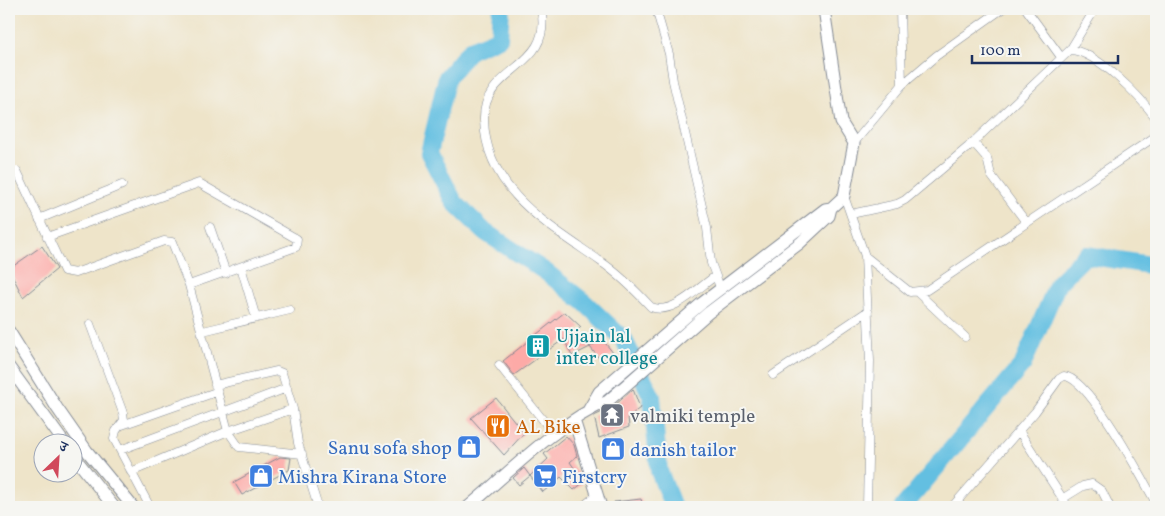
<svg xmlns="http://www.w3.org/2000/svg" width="1165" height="516" font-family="Vollkorn,'Noto Serif Devanagari',serif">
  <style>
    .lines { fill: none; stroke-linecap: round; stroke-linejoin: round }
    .river { stroke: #63bfe1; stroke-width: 18 }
    .building { fill: #fdaaa7 }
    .street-casing { stroke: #848a94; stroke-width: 9 }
    .secondary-casing { stroke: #848a94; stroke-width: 13 }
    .street { stroke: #fff; stroke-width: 8 }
    .secondary { stroke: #fff; stroke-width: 11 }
    .labels { text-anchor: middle; stroke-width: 4; stroke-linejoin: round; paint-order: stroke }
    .culture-label { font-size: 19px; fill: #0d838f; stroke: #f6f6f2; text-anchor: start }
    .worship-label { font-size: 19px; fill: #5b616d; stroke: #f6f6f2; text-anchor: start }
    .food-label { font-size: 19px; fill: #c56008; stroke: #f6f6f2; text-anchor: start }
    .shop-label { font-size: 19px; fill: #366cbe; stroke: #f6f6f2; text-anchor: start }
  </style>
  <rect width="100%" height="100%" fill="#f6f6f2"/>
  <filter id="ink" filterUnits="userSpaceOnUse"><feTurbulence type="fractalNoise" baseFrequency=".02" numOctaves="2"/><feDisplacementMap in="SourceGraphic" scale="10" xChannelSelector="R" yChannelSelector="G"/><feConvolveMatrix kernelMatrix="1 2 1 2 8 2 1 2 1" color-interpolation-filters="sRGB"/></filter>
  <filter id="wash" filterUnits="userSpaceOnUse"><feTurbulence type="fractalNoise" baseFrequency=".0096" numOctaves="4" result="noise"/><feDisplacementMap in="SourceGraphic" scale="20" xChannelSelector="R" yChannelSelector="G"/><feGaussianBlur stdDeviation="1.12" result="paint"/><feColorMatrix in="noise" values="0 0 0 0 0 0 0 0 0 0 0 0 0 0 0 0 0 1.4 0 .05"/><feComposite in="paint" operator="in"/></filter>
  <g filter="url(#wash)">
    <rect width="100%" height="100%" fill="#eee4c9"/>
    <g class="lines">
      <path class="river" d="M501 9 499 38 470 50 447 77 429 153 454 202 485 232 546 272 584 302 624 340 652 397 659 471 673 507
        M903 507 1023 364 1058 283 1086 255 1156 266"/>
    </g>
    <g id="blocks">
      <path class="building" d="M42 246 57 269 23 297 9 269Z
        M565 312 581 327 576 331 590 347 572 356 564 339 514 375 503 361Z
        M602 339 614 354 602 362 590 347Z
        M633 389 640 408 628 417 629 427 599 438 594 416 613 407Z
        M496 398 524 433 504 455 471 418Z
        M566 436 574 445 577 456 570 462 584 482 574 490 561 477 543 492 530 476 548 459 544 454Z
        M280 457 291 458 289 470 242 495 234 482Z
        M524 468 530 476 519 485 513 478Z
        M641 499 643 507H615L614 502Z"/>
    </g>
  </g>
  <g filter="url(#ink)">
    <use href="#blocks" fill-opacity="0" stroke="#848a94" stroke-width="1"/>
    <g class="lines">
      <defs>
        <path id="street" d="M541 9C554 70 482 66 484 120 486 191 549 225 600 261 619 274 636 291 651 307 672 316 698 288 714 277
          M656 9 669 54 673 81 707 228 711 263 721 290
          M900 9 902 85
          M1026 9 1061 57
          M1070 50 1095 9
          M973 142 987 158 991 175 1026 222
          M854 143 902 85 936 56 1002 9
          M17 171 64 271 75 273 164 241 172 242 189 285 228 431 239 447 302 454
          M844 196 865 256 910 292 927 290 1156 136
          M851 214 897 204 905 200 968 147 1070 50C1097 51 1140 97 1156 118
          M39 219 122 185
          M210 227 226 273
          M47 237 199 183 297 239 296 247 189 285
          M865 256 870 361 867 507
          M241 267 256 318
          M917 292 965 337
          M90 324 123 413 124 420 116 431 114 439 150 507
          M203 331 290 310
          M499 365 555 435
          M773 375 868 311
          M215 385 277 371 282 373 293 409 298 443 318 507
          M122 425 216 392
          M1019 431 1068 507
          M120 450 287 388
          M131 472 228 431 293 409
          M1062 499 1083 486 1092 484 1102 491 1110 507
          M582 507 597 495
          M952 507 1035 412 1059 379 1064 376C1089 377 1143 480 1156 503"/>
        <path id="secondary" d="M9 331 57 408 87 451 133 507
          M9 367 65 444
          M589 409 599 392 702 303 825 209 831 208
          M574 420 601 507
          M72 454 114 507
          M468 507C510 472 557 423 608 401L708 313 800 243 829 216 831 208 844 196 854 143 841 122 824 9"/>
      </defs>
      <use href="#street" class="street-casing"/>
      <use href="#secondary" class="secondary-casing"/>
      <use href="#street" class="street"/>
      <use href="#secondary" class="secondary"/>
    </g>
  </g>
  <defs>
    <symbol id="building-square" viewBox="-11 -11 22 22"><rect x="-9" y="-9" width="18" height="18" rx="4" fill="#0f9aa8" stroke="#f6f6f2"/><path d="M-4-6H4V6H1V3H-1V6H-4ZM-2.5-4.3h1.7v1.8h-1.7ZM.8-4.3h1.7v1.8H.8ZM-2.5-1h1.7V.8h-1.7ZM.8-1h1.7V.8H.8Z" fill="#fff"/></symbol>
    <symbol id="temple-square" viewBox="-11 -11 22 22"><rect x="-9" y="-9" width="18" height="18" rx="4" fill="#6b7280" stroke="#f6f6f2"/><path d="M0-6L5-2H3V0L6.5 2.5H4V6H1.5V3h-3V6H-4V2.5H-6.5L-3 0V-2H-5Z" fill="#fff"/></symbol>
    <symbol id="restaurant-square" viewBox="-11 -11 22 22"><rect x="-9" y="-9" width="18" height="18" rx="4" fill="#e8710a" stroke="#f6f6f2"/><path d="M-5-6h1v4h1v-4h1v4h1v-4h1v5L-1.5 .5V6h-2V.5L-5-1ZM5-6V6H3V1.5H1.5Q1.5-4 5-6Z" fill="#fff"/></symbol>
    <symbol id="shop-square" viewBox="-11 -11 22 22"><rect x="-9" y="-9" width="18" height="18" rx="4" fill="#3f7fe0" stroke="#f6f6f2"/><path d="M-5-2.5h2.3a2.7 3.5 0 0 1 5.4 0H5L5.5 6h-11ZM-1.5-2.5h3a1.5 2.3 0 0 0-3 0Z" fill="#fff"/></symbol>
    <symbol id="supermarket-square" viewBox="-11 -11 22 22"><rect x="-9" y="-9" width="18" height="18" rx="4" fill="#3f7fe0" stroke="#f6f6f2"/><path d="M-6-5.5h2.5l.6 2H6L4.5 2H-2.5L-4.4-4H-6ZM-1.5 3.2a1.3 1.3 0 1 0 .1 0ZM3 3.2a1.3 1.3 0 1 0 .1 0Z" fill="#fff"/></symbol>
  </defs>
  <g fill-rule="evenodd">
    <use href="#building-square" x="524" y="332" width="28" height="28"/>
    <use href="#temple-square" x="598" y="401" width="28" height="28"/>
    <use href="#restaurant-square" x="484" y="412" width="28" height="28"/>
    <use href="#shop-square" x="455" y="433" width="28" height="28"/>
    <use href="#shop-square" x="599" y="435" width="28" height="28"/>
    <use href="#shop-square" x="247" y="462" width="28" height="28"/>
    <use href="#supermarket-square" x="531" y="462" width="28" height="28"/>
  </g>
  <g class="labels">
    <g class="culture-label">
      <text x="556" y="342">Ujjain lal<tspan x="556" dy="22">inter college</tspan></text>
    </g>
    <g class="worship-label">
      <text x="630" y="422">valmiki temple</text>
    </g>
    <g class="food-label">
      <text x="516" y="433">AL Bike</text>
    </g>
    <g class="shop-label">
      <text x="452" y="454" text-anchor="end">Sanu sofa shop</text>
      <text x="630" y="456">danish tailor</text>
      <text x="278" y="483">Mishra Kirana Store</text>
      <text x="562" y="483">Firstcry</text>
    </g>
  </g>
  <rect width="1165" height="516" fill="none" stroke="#f6f6f2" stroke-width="30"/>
  <g transform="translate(58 458) rotate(25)"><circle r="24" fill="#f6f6f2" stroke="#9ea6b7"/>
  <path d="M0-4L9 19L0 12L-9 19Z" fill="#d1495b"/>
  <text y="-8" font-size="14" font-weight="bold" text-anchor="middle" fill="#1b2f5e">उ</text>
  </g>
  <path d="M972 55v8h146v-8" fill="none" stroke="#1b2f5e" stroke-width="2.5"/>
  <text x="980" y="55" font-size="15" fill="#1b2f5e" stroke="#f6f6f2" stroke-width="4" paint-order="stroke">100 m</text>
</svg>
